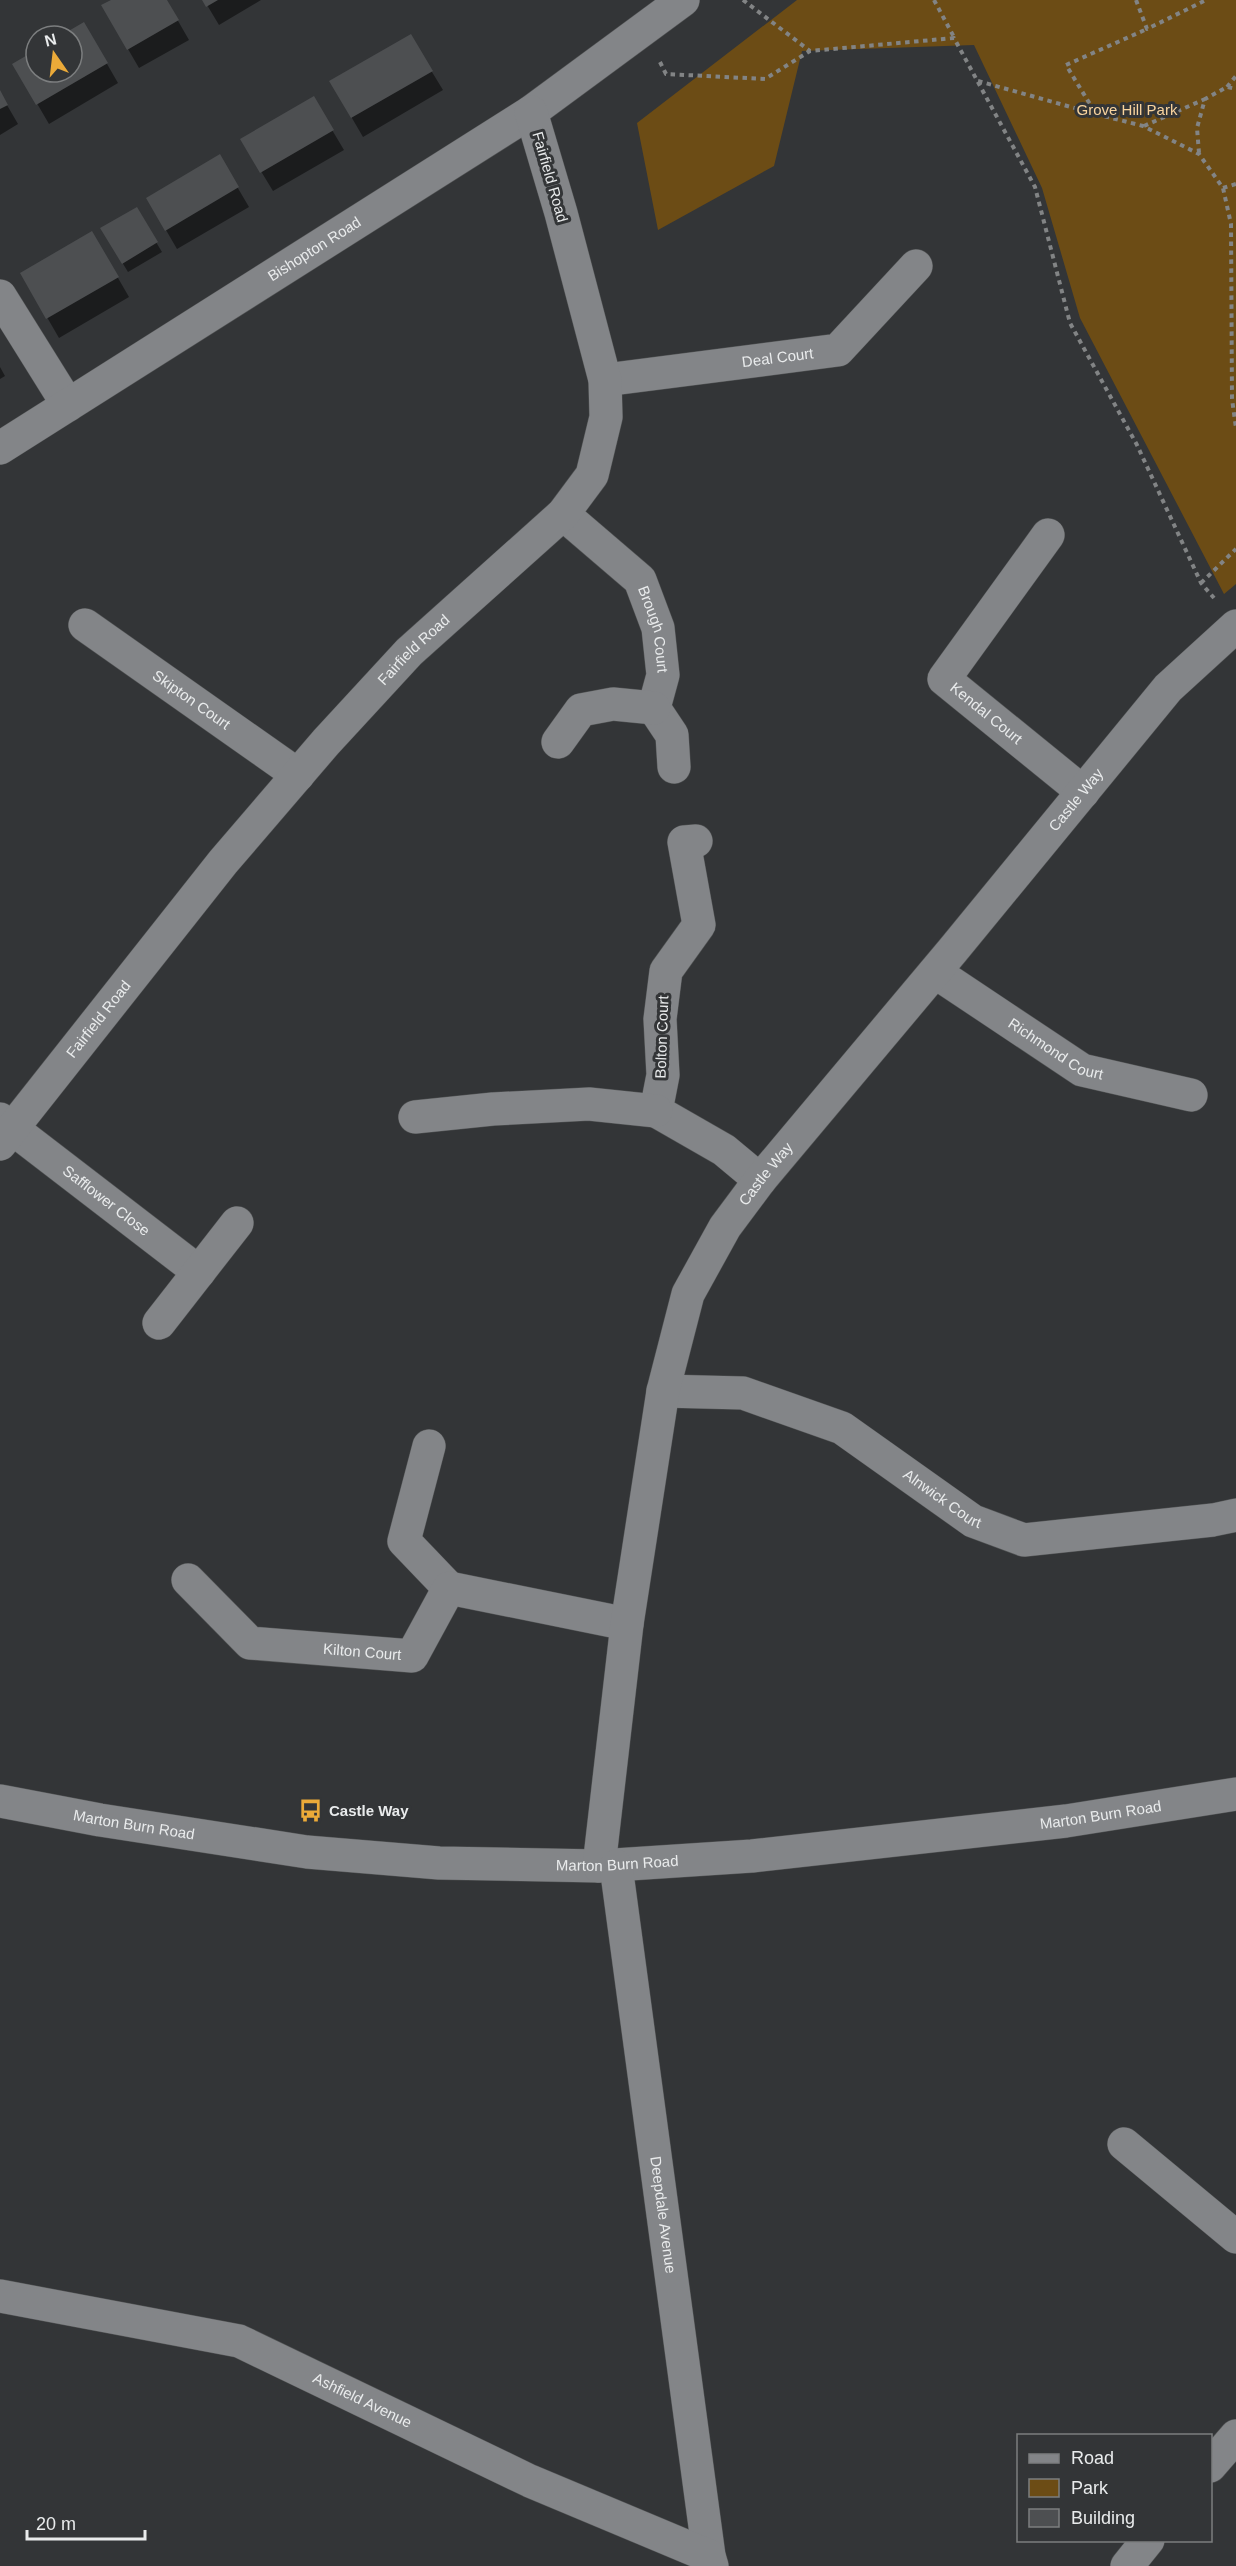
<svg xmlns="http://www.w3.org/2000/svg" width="1236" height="2566" font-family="Arial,sans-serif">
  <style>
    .green { fill: #6c4c15 }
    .shadow { fill: #0007 }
    .building { fill: #4d4f51 }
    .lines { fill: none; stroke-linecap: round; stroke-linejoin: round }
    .minor-casing { stroke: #515354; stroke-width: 34 }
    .path { stroke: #828485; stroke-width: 4; stroke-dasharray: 4.5 4.5; stroke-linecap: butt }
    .minor { stroke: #838588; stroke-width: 33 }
    .labels { text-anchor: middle; stroke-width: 6; stroke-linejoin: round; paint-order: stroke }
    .park-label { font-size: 15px; fill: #f9d49e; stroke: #333537 }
    .street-label { font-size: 15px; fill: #e9ebec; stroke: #333537 }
    .poi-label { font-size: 15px; font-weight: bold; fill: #e9ebec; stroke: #333537; text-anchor: start }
  </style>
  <rect width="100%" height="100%" fill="#333537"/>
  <path class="green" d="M797 0H1236V584L1224 594 1080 318 1042 188 974 45 802 51 774 166 658 230 637 123Z"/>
  <path class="shadow" d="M114 0H166L189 40 139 68 103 6Z
    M204 0H261L219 25Z
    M84 24 118 83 49 124 14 64 36 52V72H72V36H63Z
    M410 36 443 90 363 137 331 82Z
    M0 93 18 124 0 135Z
    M313 98 344 150 273 191 242 140Z
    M219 156 249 207 177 249 148 199Z
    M136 209 162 252 128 272 102 229Z
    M92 233 129 297 59 338 22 274Z
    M0 367 5 376 0 379Z"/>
  <path class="building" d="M111 0H167L179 20 127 50 101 5Z
    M202 0H218L206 7Z
    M84 22 108 63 36 105 12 64 36 50V72H72V36H60Z
    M411 34 433 71 351 118 329 81Z
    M0 90 8 105 0 109Z
    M314 96 334 130 260 173 240 139Z
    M220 154 239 187 165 231 146 198Z
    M137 207 158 242 122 264 100 228Z
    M92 231 119 277 46 319 20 273Z"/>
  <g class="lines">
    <defs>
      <g id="minor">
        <path d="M0 296 68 405"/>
        <path id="s1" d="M605 380 838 350 916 266"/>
        <path id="s2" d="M0 448 531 112 683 0"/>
        <path id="s3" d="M563 514 640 580 658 628 663 675 654 708 672 735 674 767"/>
        <path id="s4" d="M1048 535 944 679 1083 792"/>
        <path id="s5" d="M85 625 298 775"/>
        <path d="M558 742 581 710 613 704 654 708"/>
        <path d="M696 841 684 842 699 925 666 971 660 1019 663 1075 656 1111 724 1150 760 1180"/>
        <path id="s6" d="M935 972 1082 1070 1191 1095"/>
        <path d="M415 1117 493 1109 589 1104 656 1111"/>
        <path id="s7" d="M0 1119 199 1272"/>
        <path id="s8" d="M0 1144 223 862 326 742 409 652 563 514 592 475 606 417 605 380 561 213 531 112"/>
        <path d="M159 1323 237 1223"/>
        <path id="s9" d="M663 1391 743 1393 842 1428 973 1521 1024 1540 1213 1520 1236 1515"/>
        <path d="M429 1446 404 1541 449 1588"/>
        <path id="s10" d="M188 1580 250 1643 412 1656 449 1588 627 1624"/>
        <path id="s11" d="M0 1801 100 1820 307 1852 439 1863 599 1866 752 1856 1066 1821 1236 1794"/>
        <path id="s12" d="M599 1866 627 1624 663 1391 688 1294 725 1227 760 1180 953 950 1168 688 1236 626"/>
        <path id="s13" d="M616 1866 709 2556 712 2566"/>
        <path d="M1124 2144 1236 2237"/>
        <path id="s14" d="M0 2296 239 2341 530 2481 709 2556"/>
        <path d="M1210 2466 1236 2436"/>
        <path d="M1127 2566 1148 2540"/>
      </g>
    </defs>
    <use href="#minor" class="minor-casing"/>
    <path class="path" d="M743 0 810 51
      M934 0 955 39
      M1136 0 1147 29 1206 0
      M660 62 666 74 765 79 810 51 954 38 1035 187 1070 323 1137 445 1201 583 1214 598
      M978 81 1096 114 1066 65 1147 29
      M1227 87 1236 76
      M1096 114 1143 126 1199 154 1223 188 1231 224 1232 399 1236 428
      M1144 126 1205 99
      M1199 153 1197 128 1205 99 1227 87 1236 89
      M1223 188 1236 184
      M1201 583 1236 549"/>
    <use href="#minor" class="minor"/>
  </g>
  <defs>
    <symbol id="bus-bare" viewBox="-9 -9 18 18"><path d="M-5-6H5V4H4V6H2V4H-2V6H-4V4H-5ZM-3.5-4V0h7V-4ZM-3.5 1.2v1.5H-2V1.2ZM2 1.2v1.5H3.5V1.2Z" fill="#ebaa39" stroke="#333537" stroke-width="2.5" paint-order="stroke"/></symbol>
  </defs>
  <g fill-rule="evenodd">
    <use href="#bus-bare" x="294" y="1794" width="33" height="33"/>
  </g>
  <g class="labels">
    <g class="park-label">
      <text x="1127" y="115">Grove Hill Park</text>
    </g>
    <g class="street-label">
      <text transform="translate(550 177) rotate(74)" y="5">Fairfield Road</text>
      <text dy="5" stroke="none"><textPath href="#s2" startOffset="372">Bishopton Road</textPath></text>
      <text dy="5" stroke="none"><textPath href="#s1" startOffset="174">Deal Court</textPath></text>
      <text dy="5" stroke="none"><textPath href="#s3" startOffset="153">Brough Court</textPath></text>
      <text dy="5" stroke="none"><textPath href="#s8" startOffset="645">Fairfield Road</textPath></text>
      <text dy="5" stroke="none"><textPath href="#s5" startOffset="130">Skipton Court</textPath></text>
      <text dy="5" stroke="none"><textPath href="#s4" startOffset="232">Kendal Court</textPath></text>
      <text dy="5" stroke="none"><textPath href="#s12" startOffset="1209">Castle Way</textPath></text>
      <text dy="5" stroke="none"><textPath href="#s8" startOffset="159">Fairfield Road</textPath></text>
      <text transform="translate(662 1037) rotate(-88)" y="5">Bolton Court</text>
      <text dy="5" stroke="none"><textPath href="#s6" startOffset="144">Richmond Court</textPath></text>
      <text dy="5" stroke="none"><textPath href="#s12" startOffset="723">Castle Way</textPath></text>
      <text dy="5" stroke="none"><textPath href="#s7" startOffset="134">Safflower Close</textPath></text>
      <text dy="5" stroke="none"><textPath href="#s9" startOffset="308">Alnwick Court</textPath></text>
      <text dy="5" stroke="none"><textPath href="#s10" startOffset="201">Kilton Court</textPath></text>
      <text dy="5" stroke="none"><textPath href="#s11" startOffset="1108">Marton Burn Road</textPath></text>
      <text dy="5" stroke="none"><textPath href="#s11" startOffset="136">Marton Burn Road</textPath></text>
      <text dy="5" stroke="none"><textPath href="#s11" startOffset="622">Marton Burn Road</textPath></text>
      <text dy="5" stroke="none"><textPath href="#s13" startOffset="352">Deepdale Avenue</textPath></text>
      <text dy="5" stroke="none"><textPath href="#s14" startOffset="380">Ashfield Avenue</textPath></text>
    </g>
    <g class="poi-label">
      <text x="329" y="1816">Castle Way</text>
    </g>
  </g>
  <rect x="1017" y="2434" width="195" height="108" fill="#333537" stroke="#7c7e7f" stroke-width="1.5"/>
  <rect x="1029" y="2454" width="30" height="9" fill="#838588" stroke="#7c7e7f" stroke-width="1.5"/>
  <text x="1071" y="2464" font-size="18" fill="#e9ebec">Road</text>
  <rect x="1029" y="2479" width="30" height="18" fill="#6c4c15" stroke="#7c7e7f" stroke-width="1.5"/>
  <text x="1071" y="2494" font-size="18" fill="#e9ebec">Park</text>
  <rect x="1029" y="2509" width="30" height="18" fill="#4d4f51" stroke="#7c7e7f" stroke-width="1.5"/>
  <text x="1071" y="2524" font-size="18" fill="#e9ebec">Building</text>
  <g transform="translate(54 54) rotate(346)"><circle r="28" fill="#333537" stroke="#7c7e7f" stroke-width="1.5"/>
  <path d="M0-4.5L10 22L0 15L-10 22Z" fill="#ebaa39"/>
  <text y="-9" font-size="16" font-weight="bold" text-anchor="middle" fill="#e9ebec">N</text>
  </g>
  <path d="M27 2530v9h118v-9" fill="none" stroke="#e9ebec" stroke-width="3"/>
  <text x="36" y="2530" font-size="18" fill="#e9ebec" stroke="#333537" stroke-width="4.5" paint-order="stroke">20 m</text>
</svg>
